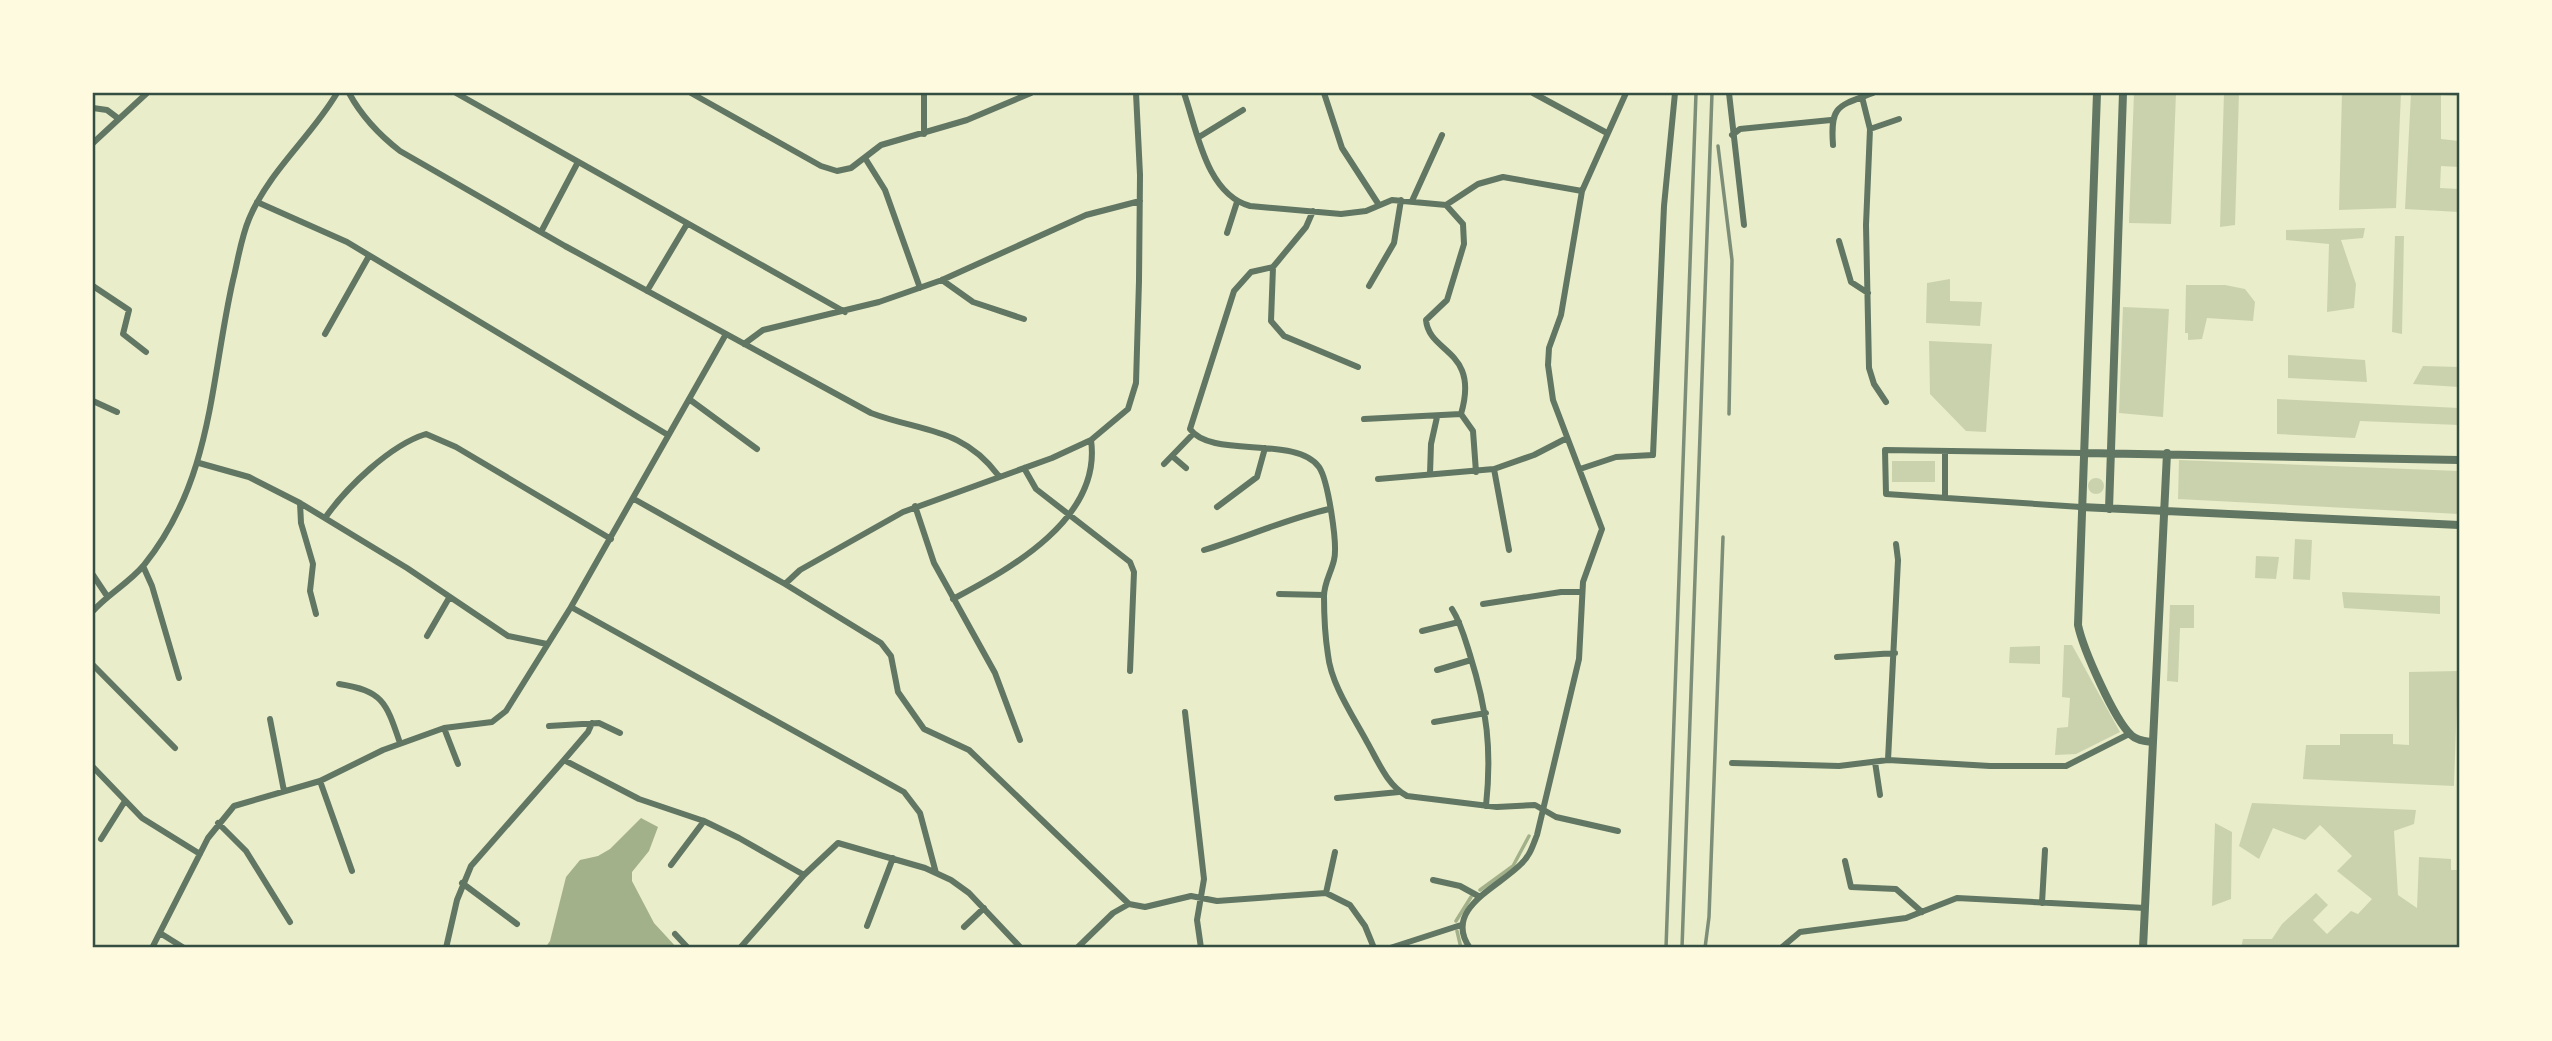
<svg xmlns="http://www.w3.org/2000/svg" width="2552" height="1041" font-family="Manrope,sans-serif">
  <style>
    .green { fill: #cad2ad }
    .water { fill: #a3b18a }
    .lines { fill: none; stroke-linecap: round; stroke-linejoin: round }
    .stream { stroke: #a3b18a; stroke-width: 3.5 }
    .minor { stroke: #617663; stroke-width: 6 }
    .tertiary { stroke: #617663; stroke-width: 8 }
    .rail { stroke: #7c8e77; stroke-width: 3.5 }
    .neatline { fill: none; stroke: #344e41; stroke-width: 2.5 }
  </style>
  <rect width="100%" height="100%" fill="#e9edc9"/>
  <path class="green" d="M2134 93H2176L2171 224 2129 223Z
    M2224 93H2239L2235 225 2220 227Z
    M2342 93H2401L2396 208 2339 210Z
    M2411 93H2459V96L2441 95V139L2459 141V167L2441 166 2440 188 2459 189V212L2405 209Z
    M2365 228 2363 238 2341 240 2356 284 2354 308 2327 312 2329 244 2286 240V230Z
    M2395 236H2404L2402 334 2392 332Z
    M1950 279V301L1982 302 1980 326 1926 323 1927 283Z
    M2186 285H2225L2245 289 2255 302 2253 321 2207 318 2202 339 2188 340V333H2185Z
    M2123 307 2169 309 2163 417 2119 413Z
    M1929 341 1992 344 1986 432 1966 431 1930 394Z
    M2288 355 2365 360 2367 382 2288 378Z
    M2423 366 2459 367V387L2413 384Z
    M2277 399 2459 408V425L2360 421 2355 438 2277 434Z
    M2179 460 2459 471V514L2178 499Z
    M1892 461H1935V482H1892Z
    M2088 486a8 8 0 1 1 16 0a8 8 0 1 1-16 0Z
    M2295 539 2312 540 2310 580 2293 579Z
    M2256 556 2279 557 2276 579 2255 578Z
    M2342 592 2440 596V614L2344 608Z
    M2170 605H2194V628H2180L2178 682 2167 681Z
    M2064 645H2072L2120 732 2076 754 2055 755 2057 728 2068 727 2070 698 2062 697Z
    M2040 646V664L2009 663 2010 647Z
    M2458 671 2454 786 2303 779 2306 745H2340V734H2393V744L2409 745V672Z
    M2252 803 2416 810 2414 824 2394 831 2398 895 2417 908 2419 857 2451 859V870H2459V948L2366 945 2364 948H2241L2243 939H2272L2282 924 2316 893 2328 905 2313 920 2327 934 2351 911 2358 914 2372 899 2337 871 2352 856 2320 825 2305 840 2273 828 2259 859 2239 846Z
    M2215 823 2232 832 2231 899 2212 906Z"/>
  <path class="water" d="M641 818 658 827 649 851 632 872V881L654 923 677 948H545L550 941 566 877 580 860 598 856 610 849Z"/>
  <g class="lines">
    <path class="stream" d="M1480 890 1513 866 1529 836
      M1456 921 1471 897
      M1457 931 1461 948"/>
    <path class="minor" d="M349 93C362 117 378 134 400 151L565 246 871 413C921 432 962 427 998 475
      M456 93 845 312
      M691 93 821 166 837 171 851 168 881 145 967 120 1031 93
      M924 93V134
      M1184 93C1197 130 1206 194 1250 206L1341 214 1366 211 1392 200 1446 205 1478 184 1503 177 1582 191
      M1324 93 1342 148 1379 205
      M1533 93 1607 133
      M1729 93 1744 225
      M1862 97 1870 129 1866 225 1869 368 1874 384 1886 402
      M93 108 107 110 119 119
      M1870 129 1899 119
      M1732 135 1740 129 1831 120
      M1199 137 1243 110
      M93 143 147 93
      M1833 145C1830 105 1838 106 1873 93
      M865 158 885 190 920 288
      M1412 201 1442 135
      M257 202 347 242 668 435
      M1313 211 1306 227 1273 267 1251 272 1234 291 1190 429C1211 459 1296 435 1319 467 1328 480 1338 545 1334 560 1331 573 1324 583 1324 596 1324 615 1325 636 1328 655 1331 684 1353 716 1367 742 1378 761 1387 785 1407 796L1497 807 1535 805 1556 817 1618 831
      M541 232 578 162
      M1227 233 1237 202
      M1839 241 1851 282 1868 293
      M1273 267 1271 321 1284 336 1358 367
      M942 280 973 302 1024 319
      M93 286 129 310 123 334 146 352
      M1369 286 1394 243 1401 200
      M647 291 687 224
      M325 334 369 256
      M744 344 763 330 879 302 942 280 1086 215 1140 201
      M689 399 757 449
      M93 401 117 412
      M1461 414 1473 431 1476 472
      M1364 419 1461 414C1480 349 1429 354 1426 320L1447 300 1464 244 1463 224 1446 205
      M1172 456 1186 468
      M199 463 249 477 300 503 407 568 508 636 547 644
      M1164 464 1193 434
      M1024 468 1036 489 1130 562 1134 572 1130 671
      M1494 469 1509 550
      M1580 469 1616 457 1653 455 1664 206 1675 93
      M1430 474 1431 444 1437 417
      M1378 479 1494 469 1534 455 1567 438
      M1945 498V451
      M634 499 785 584 881 643 891 656 898 692 924 729 969 750 1129 904
      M300 503 301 523 313 564 310 591 316 614
      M915 506 934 563 995 673 1020 740
      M1217 507 1257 477 1265 448
      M2081 507 1886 494 1885 450 2084 453
      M325 518C346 488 390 445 426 434L456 447 611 539
      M1204 550C1247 537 1286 519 1329 509
      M143 566 152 586 179 678
      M93 575 107 596
      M785 584 800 570 903 512 1052 458 1091 440 1128 409 1136 383 1139 281 1140 175 1136 93
      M1279 594 1324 595
      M953 599C1012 568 1102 518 1091 440
      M1483 604 1561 592H1582
      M571 607 904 792 920 813 936 873
      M1452 609C1461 623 1465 639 1470 655 1487 709 1492 750 1486 806
      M93 611C108 594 129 583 144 565 213 479 210 382 233 280 238 260 241 238 249 219 269 171 311 137 337 93
      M1422 631 1459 622
      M427 636 449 598
      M1837 657 1895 653
      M93 665 175 748
      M1437 670 1471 660
      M339 684C383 691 386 702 400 743
      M1185 712 1204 879 1197 920 1201 948
      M270 719 284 791
      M1434 722 1486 713
      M549 726 599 723 620 733
      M444 728 458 764
      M564 760 588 732 592 723
      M1888 760 1990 766H2066L2129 734
      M1875 762 1880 795
      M1732 763 1839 766 1888 760 1898 560 1896 544
      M93 767 142 818 200 854
      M320 781 352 871
      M1337 798 1399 792
      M218 823 246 851 290 922
      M101 839 125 801
      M1845 861 1851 887 1896 889 1922 912
      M671 865 704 821
      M1433 880 1460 886 1480 897
      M462 883 517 924
      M1326 893 1335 852
      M2042 903 2045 850
      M867 926 893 858
      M964 927 984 908
      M160 933 184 948
      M675 934 688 948
      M152 948 208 838 234 806 320 781 383 750 444 728 492 722 506 711 571 607 726 334
      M446 948 457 900 471 866 564 760 639 799 704 821 739 838 804 875 838 843 925 868 951 880 969 893 1021 948
      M740 948 804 875
      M1077 948 1113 913 1129 904 1145 907 1191 896 1217 901 1326 893 1350 905 1365 926 1374 948
      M1390 948 1461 925
      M1470 948C1442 909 1499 887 1521 864 1530 856 1533 845 1537 835L1579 659 1583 582 1602 529 1553 400 1548 365 1549 348 1561 315 1582 191 1626 93
      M1781 948 1800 932 1906 918 1957 898 2145 908"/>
    <path class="tertiary" d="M2097 93 2078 625C2083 649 2114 719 2131 735 2136 740 2144 741 2151 742
      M2084 453 2459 460
      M2081 507 2459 525
      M2109 509 2123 93
      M2143 948 2167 453"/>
    <path class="rail" d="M1718 146 1732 260 1729 414
      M1666 948 1696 93
      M1682 948 1712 93
      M1705 948 1709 917 1723 537"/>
  </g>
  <rect width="2552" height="1041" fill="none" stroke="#fefae0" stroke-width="189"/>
  <rect x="94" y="94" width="2364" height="852" class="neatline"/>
</svg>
